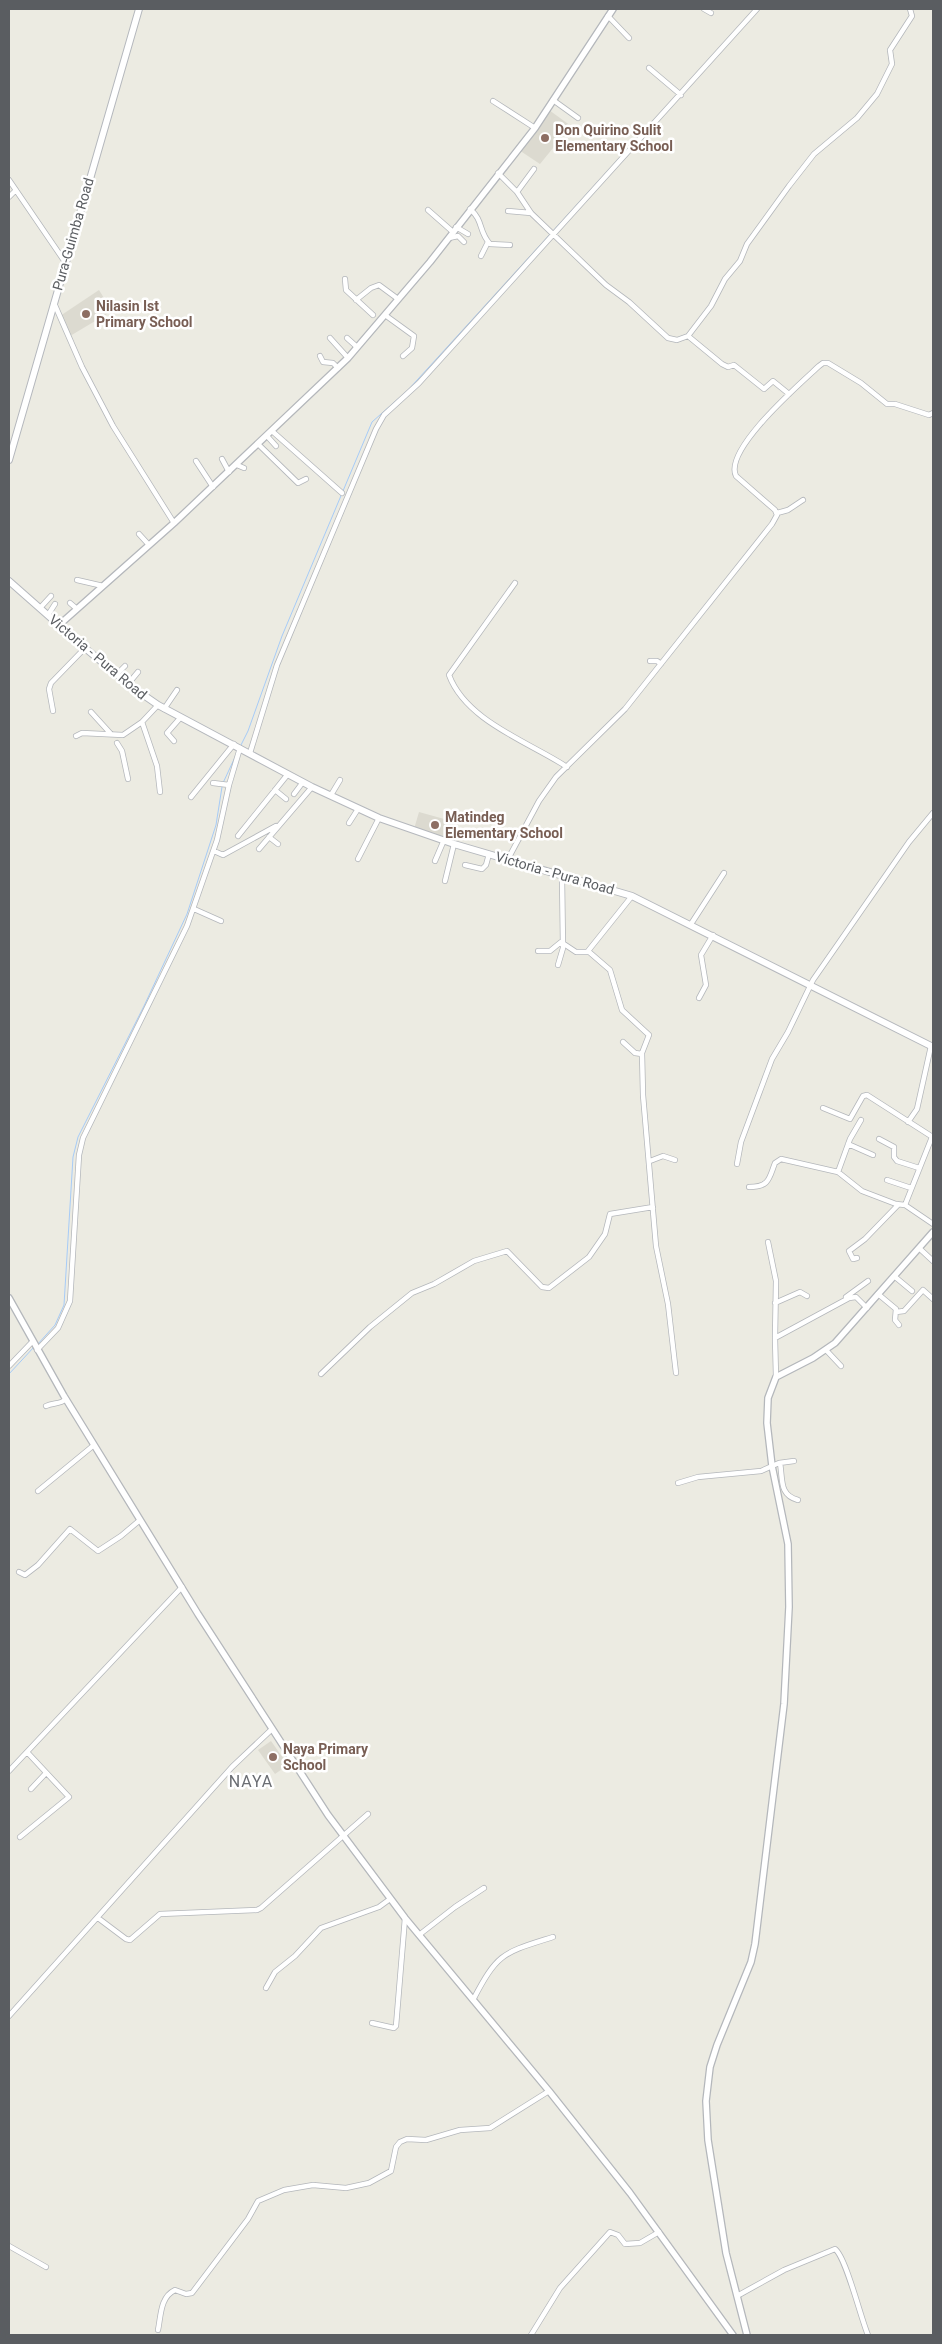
<svg xmlns="http://www.w3.org/2000/svg" width="942" height="2344" font-family="Roboto,sans-serif">
  <style>
    .education { fill: #dcdad0 }
    .lines { fill: none; stroke-linecap: round; stroke-linejoin: round }
    .stream { stroke: #a6cbf7; stroke-width: 1 }
    .minor-casing { stroke: #b4b7bb; stroke-width: 6 }
    .tertiary-casing { stroke: #b4b7bb; stroke-width: 8 }
    .secondary-casing { stroke: #b5b8bd; stroke-width: 8 }
    .minor { stroke: #fff; stroke-width: 4.5 }
    .tertiary { stroke: #fff; stroke-width: 5.5 }
    .secondary { stroke: #fff; stroke-width: 6 }
    .education-dot { fill: #8d6e63; stroke: #fff; stroke-width: 2 }
    .labels { text-anchor: middle; stroke-width: 5; stroke-linejoin: round; paint-order: stroke }
    .education-label { font-size: 14px; font-weight: bold; fill: #785e54; stroke: #fff; text-anchor: start }
    .street-label { font-size: 14px; fill: #5a5d61; stroke: #fff }
    .quarter-label { font-size: 16px; letter-spacing: 1px; fill: #6b6e73; stroke: #fff }
  </style>
  <rect width="100%" height="100%" fill="#ecebe2"/>
  <path class="education" d="M549 110 571 126 540 164 519 150Z
    M99 290 112 311 70 336 60 316Z
    M419 812 455 822 451 841 414 829Z
    M271 1741 288 1765 275 1774 258 1750Z"/>
  <g class="lines">
    <path class="stream" d="M240 747 248 731 282 636 372 422 408 390 625 152
      M223 783 236 755
      M37 1345 55 1325 64 1305 73 1157 78 1137 144 1006 187 914 216 825 222 787
      M9 1374 34 1347"/>
    <defs>
      <path id="minor" d="M704 9 711 13
        M608 16 629 38
        M649 68 681 95
        M553 100 578 118
        M493 101 535 128
        M498 173 517 192 531 213 606 285 629 302 668 338 677 340 688 336 711 306 725 279 740 261 747 244 789 186 814 154 857 118 877 94 892 64 890 50 912 16 910 9
        M9 180 65 262
        M517 192 534 169
        M9 197 16 190
        M470 209C484 221 478 231 490 244L510 245
        M428 210 453 232
        M508 211 531 213
        M456 227 468 234
        M449 238 458 236 464 242
        M481 256 488 242
        M345 279 346 290 373 315
        M356 300 371 288 379 285 398 299
        M54 303 82 367 113 426 174 523
        M385 315 414 336 412 348 403 356
        M688 336 722 364 728 367 734 365 764 389 773 381 789 394
        M330 338 348 358
        M347 338 357 347
        M320 356 323 362 333 363 338 368
        M272 431 342 493
        M267 436 276 446
        M258 444 298 483 306 479
        M222 459 229 472
        M196 461 213 487
        M237 465 244 468
        M777 513 788 510 803 500
        M139 534 149 545
        M77 580 103 586
        M515 583 449 675C466 721 529 742 567 767
        M70 603 77 609
        M40 608 51 596
        M48 615 55 604
        M650 661H657L661 664
        M117 674 125 666
        M128 684 138 672
        M158 705 142 722 157 766 160 792
        M164 709 177 690
        M53 711 49 689 51 683 85 648
        M91 712 111 734
        M76 736 82 733 123 735 142 722
        M174 741 167 733 181 717
        M117 743 122 751 128 779
        M250 753 277 665 376 429 384 415 419 383 757 9
        M213 783 229 785
        M275 790 286 799
        M294 794 303 782
        M331 795 340 780
        M191 797 234 744
        M349 823 358 809
        M238 836 288 774
        M269 837 278 844
        M259 849 312 787
        M214 851 223 855 276 826
        M358 859 379 818
        M508 859 539 801 556 777 625 709 772 524 777 515 775 510 736 476C723 450 801 383 819 366L823 363H828L861 383 887 404H895L929 415 933 413
        M435 861 444 840
        M465 865 482 869 486 865 489 854
        M445 881 454 844
        M632 896 588 951 610 970 622 1010 649 1035 642 1053 643 1095 656 1246 668 1304 676 1373
        M194 909 221 921
        M691 924 724 873
        M538 951H550L561 942 576 952H588
        M558 965 563 948 562 876
        M699 998 706 985 701 955 713 935
        M623 1042 635 1053 642 1054
        M823 1108 850 1119 863 1096 867 1095 931 1136
        M908 1122 917 1109 931 1046
        M932 1137 905 1205 933 1224
        M879 1139 894 1147V1157L897 1161 919 1168
        M848 1144 873 1155
        M650 1161 663 1156 675 1160
        M737 1164 741 1142 772 1059 788 1032 813 980 909 842 933 813
        M838 1172 850 1139 861 1120
        M887 1180 911 1188
        M749 1187C770 1187 769 1178 775 1163L781 1159 838 1172 862 1191 896 1204 905 1205
        M768 1242 776 1281 775 1338
        M919 1248 933 1261
        M857 1258 853 1259 849 1251 865 1239 898 1205
        M894 1276 912 1291
        M878 1294 896 1309 895 1320 899 1325
        M846 1297 868 1281
        M775 1303 800 1292 807 1296
        M896 1312 904 1311 923 1290 933 1299
        M37 1350 58 1328 70 1301 79 1155 83 1138 187 926 217 840 229 785 240 748
        M826 1350 841 1366
        M9 1366 32 1342
        M321 1374 370 1327 412 1293 434 1284 474 1261 507 1251 542 1287 549 1288 589 1257 605 1234 610 1214 653 1207
        M776 1377 775 1338 849 1298 856 1297 867 1308
        M46 1406C53 1402 60 1405 66 1399
        M780 1463C783 1480 779 1495 798 1500
        M678 1483 698 1477 761 1471 779 1463 794 1461
        M38 1491 94 1445
        M19 1572 25 1575 38 1565 70 1529 98 1551 121 1536 140 1520
        M9 1771 182 1587
        M31 1789 46 1773
        M20 1837 69 1797 27 1752
        M98 1918 126 1939 130 1940 160 1914 257 1910 261 1908 368 1814
        M419 1935 455 1907 484 1888
        M266 1988 275 1972 295 1956 321 1928 379 1907 390 1899
        M473 2000C498 1952 503 1953 553 1937
        M9 2016 232 1767 271 1730
        M372 2023 394 2028 396 2026 405 1918
        M9 2246 46 2267
        M737 2296 784 2270 835 2249C846 2257 861 2319 868 2335
        M158 2330C161 2316 160 2297 175 2290L186 2294 192 2293 248 2219 258 2201 284 2190 313 2185 346 2188 369 2183 391 2171 396 2147 400 2142 407 2139 426 2140 460 2130 490 2128 549 2091
        M531 2335 560 2288 610 2232 618 2235 625 2244 640 2243 659 2232"/>
      <path id="tertiary" d="M59 625 174 523 348 358 430 262 535 128 613 9
        M9 1298 64 1396 198 1614 328 1815 405 1918 549 2091 630 2193 733 2335
        M747 2335 726 2253 708 2140 706 2101 710 2067 717 2045 751 1962 755 1944 784 1704 789 1607 788 1544 772 1466 767 1423 768 1398 776 1377 813 1358 835 1343 933 1232"/>
      <path id="secondary" d="M9 460 139 9
        M9 581 85 648 132 687 158 705 312 787 379 818 454 844 632 896 933 1047"/>
    </defs>
    <use href="#minor" class="minor-casing"/>
    <use href="#tertiary" class="tertiary-casing"/>
    <use href="#secondary" class="secondary-casing"/>
    <use href="#minor" class="minor"/>
    <use href="#tertiary" class="tertiary"/>
    <use href="#secondary" class="secondary"/>
  </g>
  <g class="education-dot">
    <circle cx="545" cy="138" r="5"/>
    <circle cx="86" cy="314" r="5"/>
    <circle cx="435" cy="825" r="5"/>
    <circle cx="273" cy="1757" r="5"/>
  </g>
  <g class="labels">
    <g class="education-label">
      <text x="555" y="135">Don Quirino Sulit<tspan x="555" dy="16">Elementary School</tspan></text>
      <text x="96" y="311">Nilasin Ist<tspan x="96" dy="16">Primary School</tspan></text>
      <text x="445" y="822">Matindeg<tspan x="445" dy="16">Elementary School</tspan></text>
      <text x="283" y="1754">Naya Primary<tspan x="283" dy="16">School</tspan></text>
    </g>
    <g class="street-label">
      <text transform="translate(73 234) rotate(-74)" y="5">Pura-Guimba Road</text>
      <text transform="translate(98 657) rotate(40)" y="5">Victoria - Pura Road</text>
      <text transform="translate(555 873) rotate(16)" y="5">Victoria - Pura Road</text>
    </g>
    <g class="quarter-label">
      <text x="251" y="1787">NAYA</text>
    </g>
  </g>
  <rect width="942" height="2344" fill="none" stroke="#5a5d61" stroke-width="20"/>
</svg>
